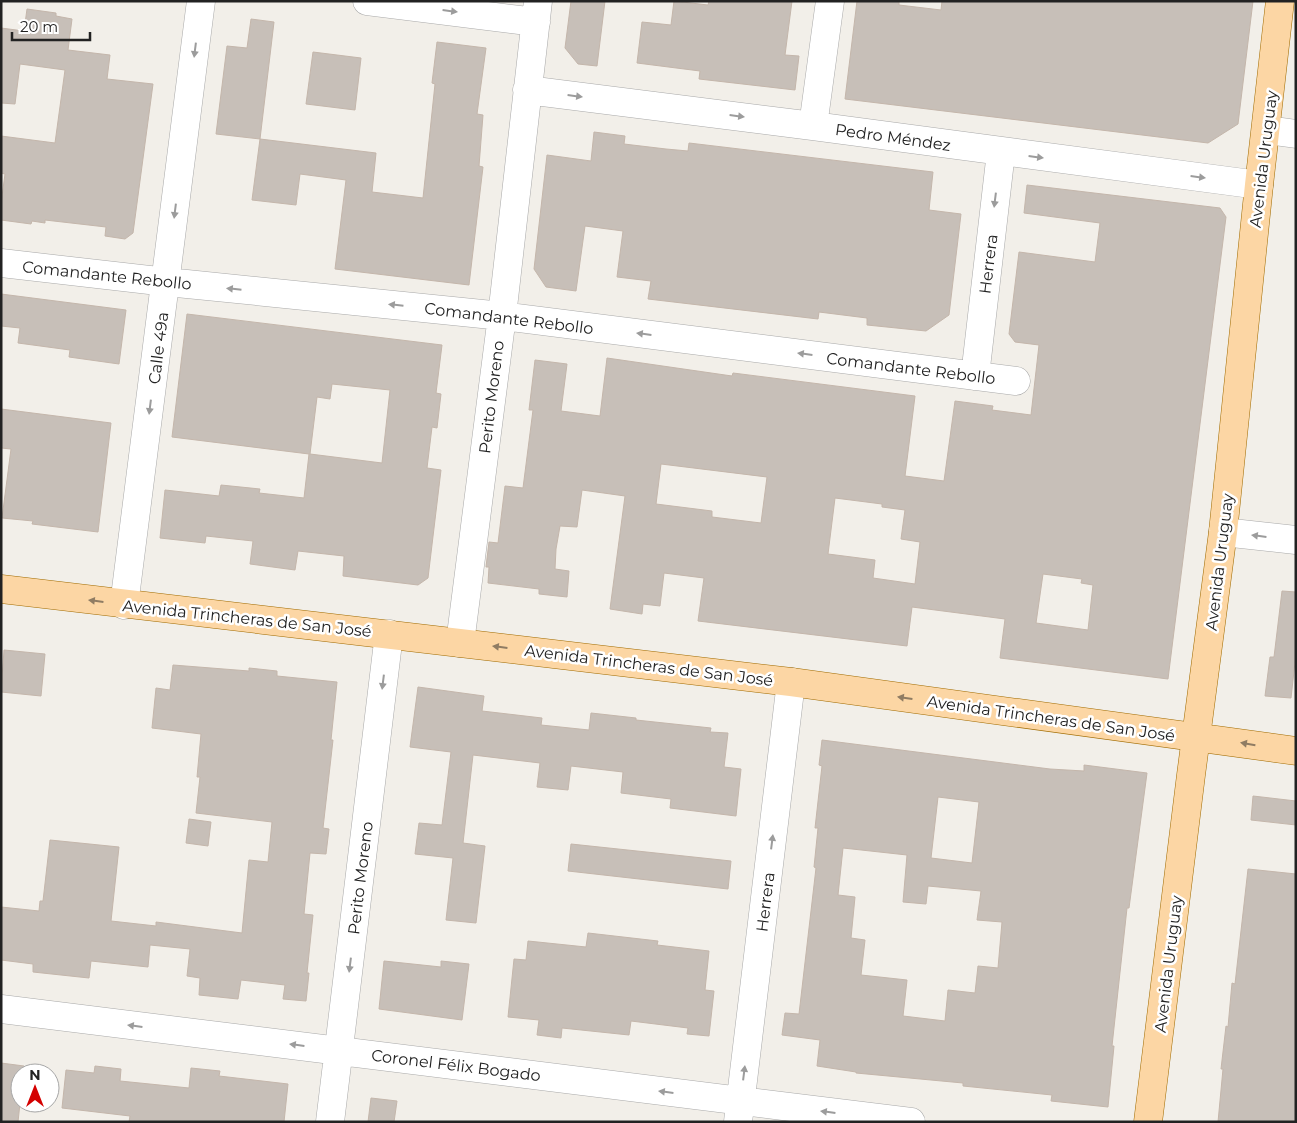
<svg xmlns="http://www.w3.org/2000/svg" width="1297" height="1123" font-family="Montserrat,sans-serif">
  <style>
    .building { fill: #c7bfb8; stroke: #c4b6ab; fill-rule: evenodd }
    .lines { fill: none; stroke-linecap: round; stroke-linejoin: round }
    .minor-casing { stroke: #a9a9a9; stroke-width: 29 }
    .primary-casing { stroke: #a06b00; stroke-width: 29 }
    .minor { stroke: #fff; stroke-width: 28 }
    .primary { stroke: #fcd6a4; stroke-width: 28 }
    .oneway { fill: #9c9c9c }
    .oneway2 { fill: #8f7c63 }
    .labels { text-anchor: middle; stroke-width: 5; stroke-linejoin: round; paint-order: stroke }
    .street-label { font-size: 16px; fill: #222; stroke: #fff }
  </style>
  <rect width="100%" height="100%" fill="#f2efe9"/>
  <path class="building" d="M571 1H605L597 66 578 64 565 48Z
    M674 1 708 5 709 1H792L785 55 799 56 795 90 699 79 700 71 637 63 642 22 671 25Z
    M857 1H899V5L941 10 942 1H1253L1238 124 1208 143 845 99Z
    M27 9 56 13V16L72 19 68 50 110 55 107 79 153 84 133 233 125 239 105 236 106 227 45 220V223L32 221 31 224 1 220V204L5 174 1 173V136L55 143 65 70 20 64 15 104 1 103V28L24 31Z
    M251 19 274 22 260 139 216 134 227 46 247 48Z
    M437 42 486 48 477 114 483 115 479 166 483 167 469 285 335 269 346 180 300 174 296 205 252 200 260 139 376 153 372 192 423 198 435 84 432 83Z
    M313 52 361 58 355 110 306 104Z
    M594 132 625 136 624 144 666 149 688 151 689 143 933 172 929 210 961 214 949 315 926 331 867 325V318L819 312 818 319 648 299 651 281 617 277 623 231 585 226 576 291 546 287 534 269 547 155 591 161Z
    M1027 185 1220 208 1226 217 1168 679 1000 658 1005 619 912 607 907 646 698 621 704 578 664 573 660 606 643 604 642 614 610 609 625 496 582 490 577 527 560 526 556 549 555 569 569 571 567 597 539 594V589L488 583 489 567H486L489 542 498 543 505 486 523 488 533 410H529L535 360 567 364 561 411 600 416 607 358 732 376 733 373 915 396 905 476 944 481 955 401 993 406 992 410 1031 415 1039 345 1015 342 1009 334 1019 252 1095 262 1100 223 1024 213ZM661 464 767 477 761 523 712 517V511L656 504ZM835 498 882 504V507L905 510 901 539 920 542 915 584 873 578 875 560 828 554ZM1043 574 1082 579 1081 583 1093 585 1088 630 1036 623Z
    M1 294 126 310 119 364 69 357 70 350 18 343 20 328 1 326Z
    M187 314 442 345 436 393 441 394 437 428 432 427 427 468 441 470 428 578 418 585 343 576 344 556 298 551 295 570 250 564 253 541 206 536 205 543 160 538 165 490 219 496 221 485 260 489 259 493 304 498 309 454 172 437ZM332 384 390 390 382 463 310 454 317 397 330 399Z
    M1 409 111 423 98 532 32 524 33 521 2 518 11 449 1 448Z
    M1282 591 1296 592V653L1291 698 1265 696 1270 657H1274Z
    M4 650 45 654 41 696 1 692Z
    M173 665 249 671V668L277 671V676L337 682 331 740H333L323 828 329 829 326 854 310 853 304 914 313 915 307 973H309L306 1001 283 999 285 985 241 980 238 999 199 995 200 978 187 976 190 949 150 945 148 967 91 961 89 978 33 972V964L1 960V907L39 911 40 901H43L50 840 119 847 111 921 156 926V922L242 933 249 860 268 862 272 822 196 813 200 777H197L201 734 152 728 156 688 170 690Z
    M418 687 484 696 482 711 542 718 541 725 589 730 591 713 636 718V720L711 728 710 732 728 733 724 767 741 769 736 816 670 808 671 799 621 793 623 772 571 766 568 790 537 787 540 763 473 755 463 843 485 846 476 923 446 920 453 858 415 854 419 823 442 825 451 752 410 747Z
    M822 740 1050 769 1084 771V765L1147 773 1129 908H1127L1112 1046H1114L1108 1107 1051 1101 1052 1095 963 1086V1083L856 1073V1072L817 1066 820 1040 782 1035 785 1013 799 1014 816 868 814 867 818 828H815L822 766 819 765ZM938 797 979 802 972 863 931 858ZM843 848 907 855 903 902 926 904 928 886 981 891 977 920 1002 922 998 968 978 966 975 993 948 990 945 1021 903 1016 907 980 861 975 865 940 851 938 855 897 838 895Z
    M1253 796 1296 801V825L1251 820Z
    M189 819 211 822 208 846 186 843Z
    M571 844 731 861 728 889 568 871Z
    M1248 869 1296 874V1122H1218L1223 1069H1221L1226 1026 1228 1027 1232 983 1235 984Z
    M588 933 658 941 657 945 709 951 705 990 714 991 709 1036 687 1034 688 1028 631 1021 629 1035 562 1028 561 1038 537 1035 539 1020 508 1017 514 959 526 960 528 941 586 947Z
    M384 961 441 967V961L469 964 462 1020 379 1009Z
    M1 1063 24 1066V1073H20V1103L18 1122H1Z
    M95 1066 121 1069 120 1081 189 1088 191 1068 220 1071 219 1076 288 1084 284 1122H129L130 1116 62 1108 66 1070 94 1073Z
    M371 1098 397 1101 394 1122H368Z"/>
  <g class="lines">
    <defs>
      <path id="minor" d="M367 1 536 22
        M527 90 813 126 1259 185
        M813 126 830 1
        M1267 130 1296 134
        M1 263 167 282 502 316 1016 381
        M975 376 1001 152
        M1223 532 1296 540
        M124 605 201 1
        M460 643 502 316 538 1
        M1 1009 911 1122
        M330 1122 389 634
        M738 1122 791 682"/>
      <path id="primary" d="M1 589 791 682 1296 751
        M1148 1122 1191 775 1223 532 1259 185 1280 1"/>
    </defs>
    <use href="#minor" class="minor-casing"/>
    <use href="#primary" class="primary-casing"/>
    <use href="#minor" class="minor"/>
    <use href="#primary" class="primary"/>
  </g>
  <defs><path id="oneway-solid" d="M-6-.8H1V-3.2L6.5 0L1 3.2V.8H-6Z" transform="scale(1.25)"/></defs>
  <g class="oneway">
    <use href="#oneway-solid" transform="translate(450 11) rotate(7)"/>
    <use href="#oneway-solid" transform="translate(195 50) rotate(97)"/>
    <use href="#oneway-solid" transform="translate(575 96) rotate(7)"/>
    <use href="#oneway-solid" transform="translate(737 116) rotate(7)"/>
    <use href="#oneway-solid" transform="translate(1036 157) rotate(7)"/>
    <use href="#oneway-solid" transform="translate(1198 177) rotate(7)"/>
    <use href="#oneway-solid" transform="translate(995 200) rotate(97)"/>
    <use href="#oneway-solid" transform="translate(175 211) rotate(97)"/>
    <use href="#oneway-solid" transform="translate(234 289) rotate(-174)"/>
    <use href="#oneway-solid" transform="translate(396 305) rotate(-174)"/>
    <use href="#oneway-solid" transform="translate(644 334) rotate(-173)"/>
    <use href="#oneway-solid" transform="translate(805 354) rotate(-173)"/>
    <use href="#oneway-solid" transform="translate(150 407) rotate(97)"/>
    <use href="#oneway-solid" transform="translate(1259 536) rotate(-173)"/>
    <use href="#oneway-solid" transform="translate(383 682) rotate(97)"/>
    <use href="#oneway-solid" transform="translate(772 842) rotate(-83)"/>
    <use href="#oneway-solid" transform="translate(350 965) rotate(97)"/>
    <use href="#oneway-solid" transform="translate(135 1026) rotate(-173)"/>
    <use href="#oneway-solid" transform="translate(297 1045) rotate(-173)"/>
    <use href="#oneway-solid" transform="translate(744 1073) rotate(-83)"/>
    <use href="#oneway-solid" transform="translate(666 1092) rotate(-173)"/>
    <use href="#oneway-solid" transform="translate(828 1112) rotate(-173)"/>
  </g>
  <g class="oneway2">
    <use href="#oneway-solid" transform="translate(96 601) rotate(-173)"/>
    <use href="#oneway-solid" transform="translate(500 647) rotate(-173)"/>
    <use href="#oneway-solid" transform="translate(905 698) rotate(-172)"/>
    <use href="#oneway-solid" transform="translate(1248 744) rotate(-170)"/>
  </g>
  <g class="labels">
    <g class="street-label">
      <text transform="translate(893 137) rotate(8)" y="6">Pedro Méndez</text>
      <text transform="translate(1263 159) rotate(-83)" y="6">Avenida Uruguay</text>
      <text transform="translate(988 264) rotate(-83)" y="6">Herrera</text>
      <text transform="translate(107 275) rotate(6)" y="6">Comandante Rebollo</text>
      <text transform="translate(509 318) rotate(7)" y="6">Comandante Rebollo</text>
      <text transform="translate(158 348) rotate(-83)" y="6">Calle 49a</text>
      <text transform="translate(911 368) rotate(7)" y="6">Comandante Rebollo</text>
      <text transform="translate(491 397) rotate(-83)" y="6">Perito Moreno</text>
      <text transform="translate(1219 562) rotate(-83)" y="6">Avenida Uruguay</text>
      <text transform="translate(247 618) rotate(6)" y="6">Avenida Trincheras de San José</text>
      <text transform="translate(649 665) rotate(7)" y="6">Avenida Trincheras de San José</text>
      <text transform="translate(1051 718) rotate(8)" y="6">Avenida Trincheras de San José</text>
      <text transform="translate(360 878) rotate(-83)" y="6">Perito Moreno</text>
      <text transform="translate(765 902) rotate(-83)" y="6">Herrera</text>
      <text transform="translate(1168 964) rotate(-83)" y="6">Avenida Uruguay</text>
      <text transform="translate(456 1065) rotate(7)" y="6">Coronel Félix Bogado</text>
    </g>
  </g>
  <rect width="1297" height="1123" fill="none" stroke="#222222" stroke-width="5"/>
  <g transform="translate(35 1088)"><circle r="24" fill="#ffffff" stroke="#a7a7a7"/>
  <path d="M0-4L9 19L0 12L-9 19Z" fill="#d40000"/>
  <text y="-8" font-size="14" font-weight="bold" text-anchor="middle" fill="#222222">N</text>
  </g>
  <path d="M12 32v8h78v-8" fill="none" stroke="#222222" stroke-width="2.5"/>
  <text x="20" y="32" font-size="15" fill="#222222" stroke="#ffffff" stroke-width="4" paint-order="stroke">20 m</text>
</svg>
